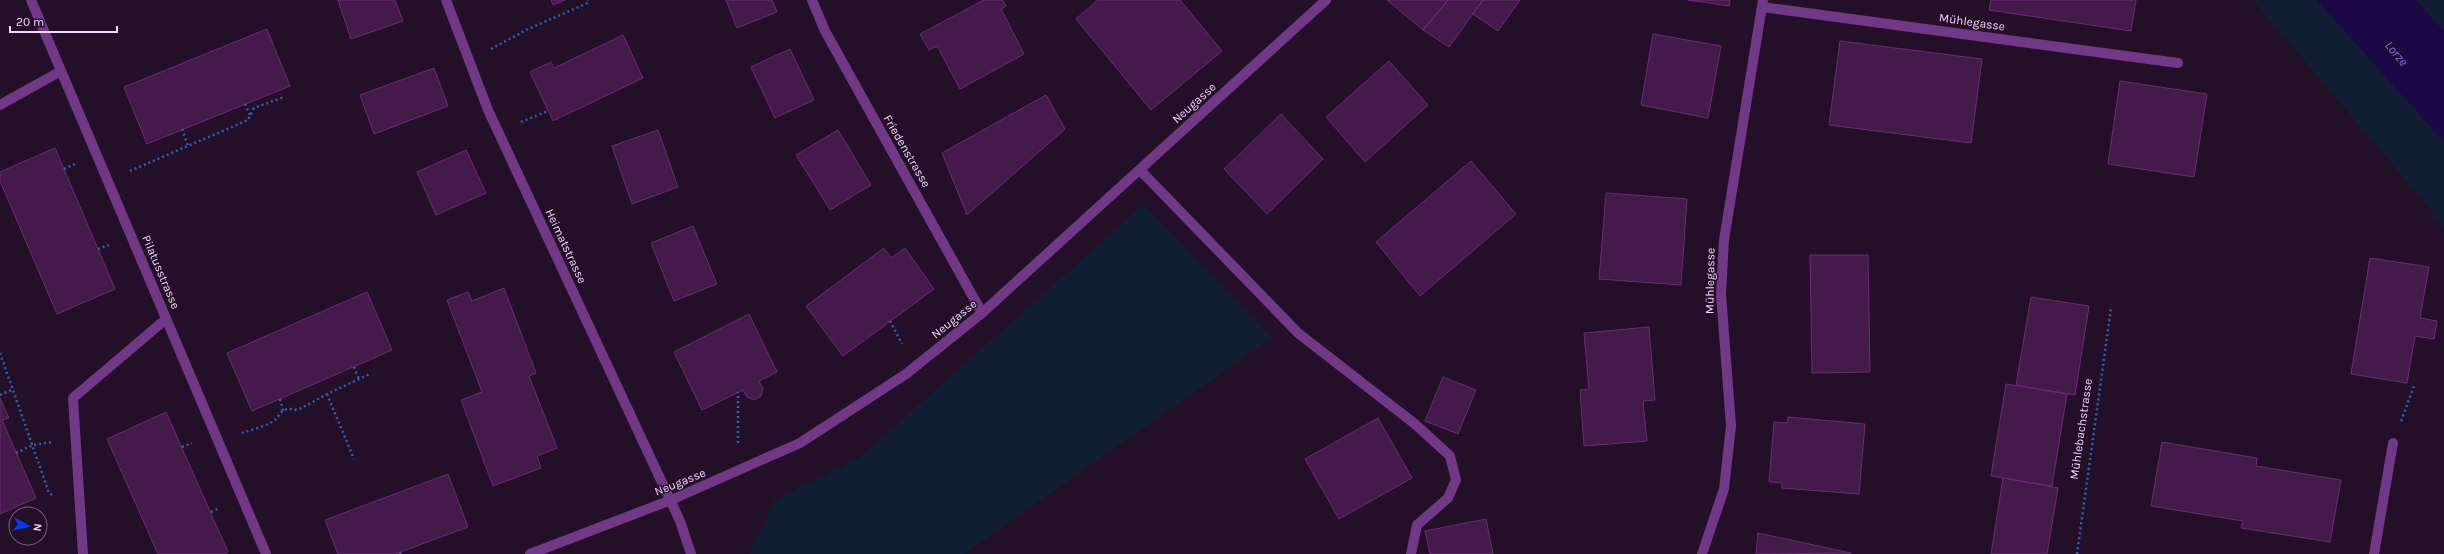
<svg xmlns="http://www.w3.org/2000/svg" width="2444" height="554" font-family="Karla,sans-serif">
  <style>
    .green { fill: #111d32 }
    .water { fill: #1c0847 }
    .building { fill: #431a49; stroke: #6d2b76 }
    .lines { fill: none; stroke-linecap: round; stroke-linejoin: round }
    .path { stroke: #2b63bd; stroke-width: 2.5; stroke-dasharray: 2 3; stroke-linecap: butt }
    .minor { stroke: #713888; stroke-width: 10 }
    .labels { text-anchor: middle; stroke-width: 3; stroke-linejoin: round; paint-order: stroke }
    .street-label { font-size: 12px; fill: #f6d5ff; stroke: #240f28 }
    .water-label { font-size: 13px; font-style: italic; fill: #806bff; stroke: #240f28 }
  </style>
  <rect width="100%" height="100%" fill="#240f28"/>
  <path class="green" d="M2253 0H2317L2444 142V231L2429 208Z
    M2416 0H2444V32Z
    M1144 204 1272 338 964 554H749L775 500 860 457Z"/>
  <path class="water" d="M2317 0H2416L2444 32V142Z"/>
  <path class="building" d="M338 0H395L403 21 351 39Z
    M551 0H565L553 5Z
    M726 0H772L777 12 737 28Z
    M984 0H1002L1006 6 1001 9 1024 54 960 89 937 46 929 50 920 34Z
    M1098 0H1180L1222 51 1151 110 1076 19Z
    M1387 0H1448L1423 30Z
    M1448 0H1483L1449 47 1423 30Z
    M1483 0H1520L1498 31 1473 14Z
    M1688 0H1730L1729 6Z
    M1991 0H2136L2131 31 1989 10Z
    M267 29 290 86 147 144 124 87Z
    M1653 34 1721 46 1708 118 1641 105Z
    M623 35 643 78 553 121 530 72 551 62 554 68Z
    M1840 41 1982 59 1971 143 1829 125Z
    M790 49 814 100 775 118 751 67Z
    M1389 61 1428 105 1365 162 1326 117Z
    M434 68 448 106 374 134 360 95Z
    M2120 81 2207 94 2194 177 2108 164Z
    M1046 95 1065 129 967 215 942 153Z
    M1281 114 1323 159 1267 214 1224 169Z
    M658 130 678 187 632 204 612 146Z
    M838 130 871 185 830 210 796 155Z
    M55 148 115 289 57 314 0 181V172Z
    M466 150 486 193 436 215 417 172Z
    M1471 161 1516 214 1420 296 1376 242Z
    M1606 193 1687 199 1681 285 1599 279Z
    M693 226 717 284 674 301 651 243Z
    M884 248 891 258 905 248 934 289 843 356 806 306Z
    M1810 255H1868L1870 372 1812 373Z
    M2370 258 2429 267 2420 318 2437 321 2434 339 2415 336 2407 383 2351 374Z
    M504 288 536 373 529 376 557 448 537 456 541 468 493 486 461 400 482 392 447 300 468 292 472 301Z
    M367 292 392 350 252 411 227 353Z
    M2031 297 2089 306 2075 395 2016 385Z
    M749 314 777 372 759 381 763 389 761 396 754 400 747 397 743 390 702 410 674 352Z
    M1649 327 1655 400 1643 401 1647 441 1584 446 1580 390 1589 389 1584 333Z
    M1443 377 1476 390 1458 434 1425 421Z
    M2006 384 2067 394 2052 486 1991 476Z
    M0 398 9 418 2 420 36 498 0 514Z
    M166 412 228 552 224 554H158L107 439Z
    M1788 417 1865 424 1859 494 1782 488V483L1769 482 1774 422 1787 423Z
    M1378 418 1412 478 1339 519 1305 459Z
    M2162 442 2257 458 2256 466 2341 480 2330 542 2241 528 2243 521 2151 506Z
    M448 474 468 527 395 554H338L325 520Z
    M2003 478 2058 488 2047 554H1991Z
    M1486 519 1493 554H1430L1425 531Z
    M1758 533 1851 553 1756 554Z"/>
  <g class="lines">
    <path class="path" d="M491 49 528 29 588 3V0
      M245 104 250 115
      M521 122 548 111
      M182 129 188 146
      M64 169 75 164
      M130 171 248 120 254 108 284 97
      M98 249 109 245
      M890 321 902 344
      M0 353 49 493 54 496
      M354 367 359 379
      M327 394 354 459
      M0 395 14 389
      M280 399 283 411
      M2401 421 2414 386
      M242 433C251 430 263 427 272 422 283 415 278 406 298 410L327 394 370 374
      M738 443V392
      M182 447 192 443
      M16 453 33 445 52 442
      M211 512 220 508
      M400 552 401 554
      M2077 554 2111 308"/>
    <path class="minor" d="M31 0 266 554
      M446 0 488 110 680 521 691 554
      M812 0 825 31 982 313
      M1762 7 2178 63
      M0 105 61 71
      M1140 170 1298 333 1415 424 1450 456 1456 480 1448 498 1417 525 1411 554
      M83 554 73 398 166 319
      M530 554 671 500 800 443 906 374 982 313 1326 0
      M1702 554 1724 489 1731 426 1721 294 1724 240 1763 0
      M2374 554 2393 443"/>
  </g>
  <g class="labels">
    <g class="street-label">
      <text transform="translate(1972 22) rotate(8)" y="4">Mühlegasse</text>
      <text transform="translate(1194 103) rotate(-42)" y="4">Neugasse</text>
      <text transform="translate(907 151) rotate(60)" y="4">Friedenstrasse</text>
      <text transform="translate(566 246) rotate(65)" y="4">Heimatstrasse</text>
      <text transform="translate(161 272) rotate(67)" y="4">Pilatusstrasse</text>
      <text transform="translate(1710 281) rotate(-89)" y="4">Mühlegasse</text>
      <text transform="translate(954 319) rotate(-39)" y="4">Neugasse</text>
      <text transform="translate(2081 429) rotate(-82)" y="4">Mühlebachstrasse</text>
      <text transform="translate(680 482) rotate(-22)" y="4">Neugasse</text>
    </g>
    <g class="water-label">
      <text transform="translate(2397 53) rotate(50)" y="5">Lorze</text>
    </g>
  </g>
  <g transform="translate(28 526) rotate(98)"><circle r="19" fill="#240f28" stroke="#785e7e"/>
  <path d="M0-3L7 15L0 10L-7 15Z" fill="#013aff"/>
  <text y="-6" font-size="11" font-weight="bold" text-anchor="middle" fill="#f6d5ff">N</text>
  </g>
  <path d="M10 26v6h107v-6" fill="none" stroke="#f6d5ff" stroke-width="2"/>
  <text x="16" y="26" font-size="12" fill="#f6d5ff" stroke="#240f28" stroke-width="3" paint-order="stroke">20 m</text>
</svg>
